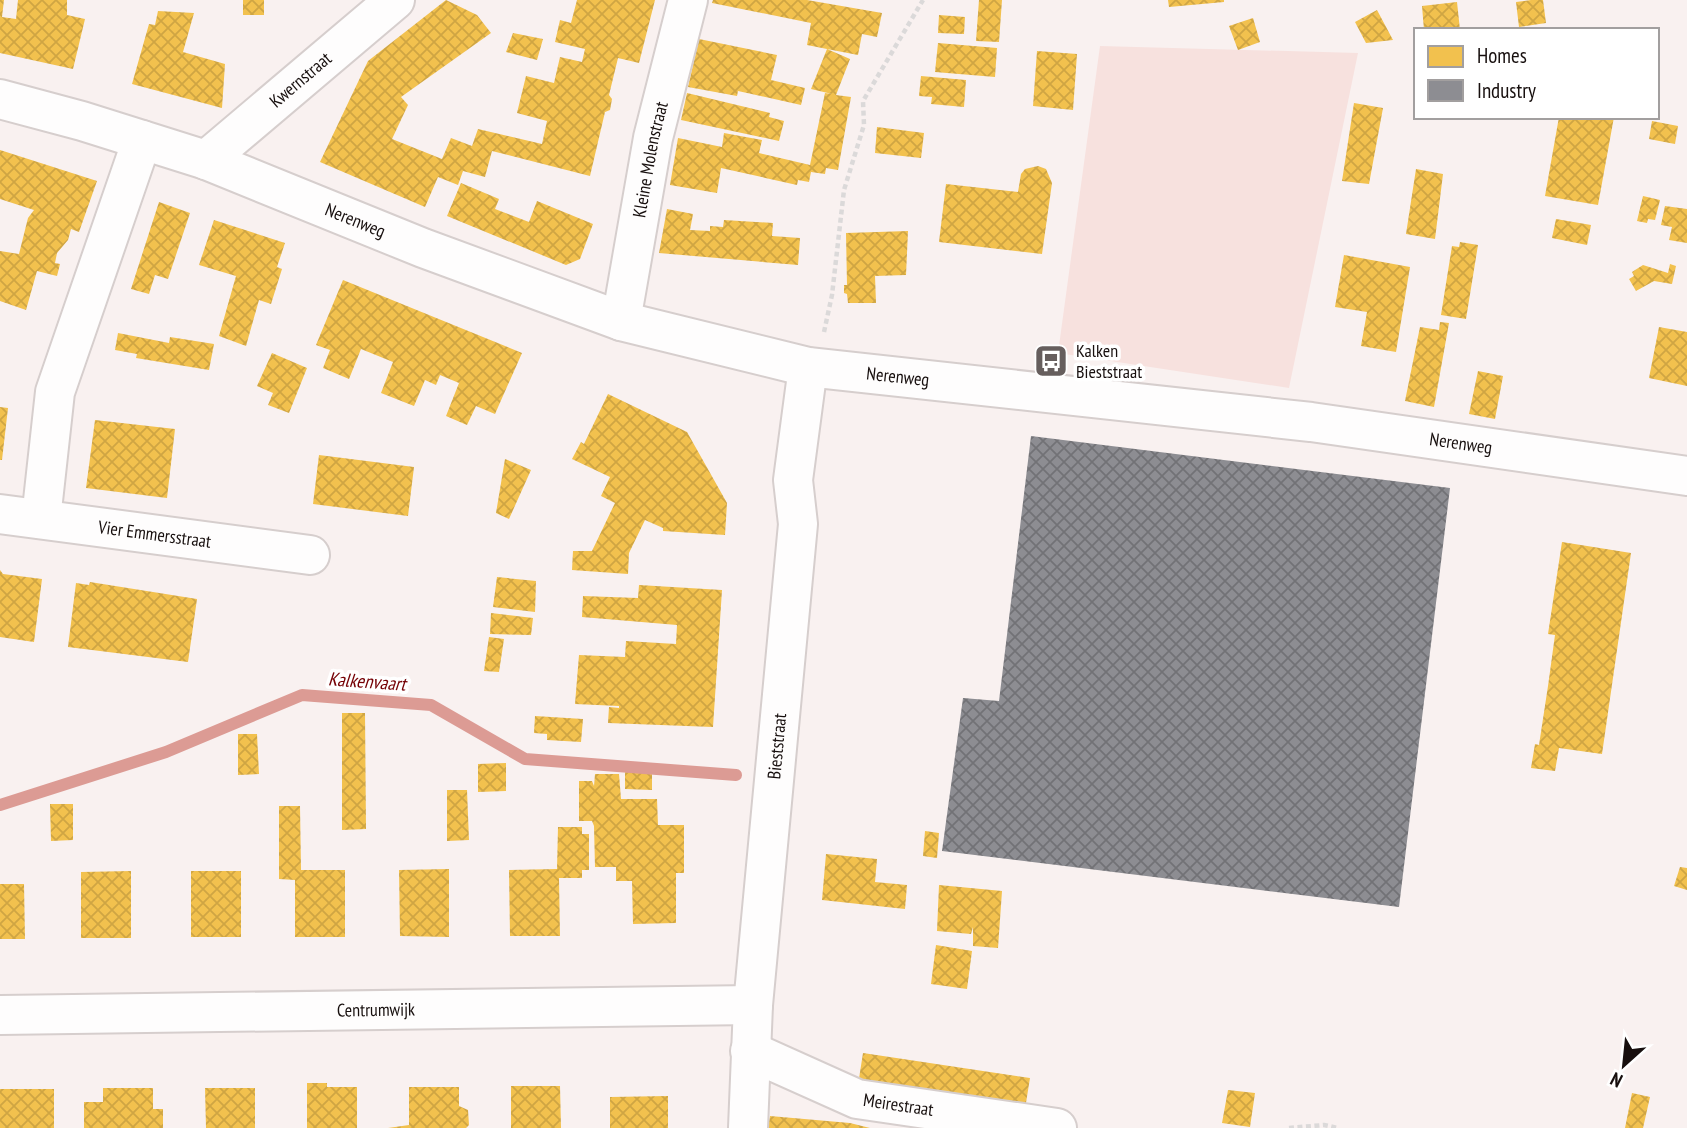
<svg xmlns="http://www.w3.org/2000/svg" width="1687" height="1128" font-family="'PT Sans Narrow',sans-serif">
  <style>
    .green { fill: #f7e1de }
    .homes { fill: url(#homes-cross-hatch) }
    .industry { fill: url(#industry-cross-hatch) }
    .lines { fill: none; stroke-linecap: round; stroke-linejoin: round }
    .stream { stroke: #dc9b94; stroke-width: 12 }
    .minor-casing { stroke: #d6cecd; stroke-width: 42 }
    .path { stroke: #dbd9d9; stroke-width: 4.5; stroke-dasharray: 5 3.5; stroke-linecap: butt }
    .minor { stroke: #fefdfd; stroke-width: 38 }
    .labels { text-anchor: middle; stroke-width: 7; stroke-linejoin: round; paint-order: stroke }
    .street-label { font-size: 18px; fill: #170f0e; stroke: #fff }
    .poi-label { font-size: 18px; fill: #170f0e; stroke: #fff; text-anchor: start }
    .water-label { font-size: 19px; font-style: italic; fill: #750005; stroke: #fff }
  </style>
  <defs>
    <pattern id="homes-cross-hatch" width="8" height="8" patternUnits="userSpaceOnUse" patternTransform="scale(1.75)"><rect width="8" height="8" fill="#f2c14e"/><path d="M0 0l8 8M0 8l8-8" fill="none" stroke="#cfa543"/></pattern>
    <pattern id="industry-cross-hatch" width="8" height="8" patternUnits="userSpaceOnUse" patternTransform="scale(1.75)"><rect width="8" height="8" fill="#8d8d92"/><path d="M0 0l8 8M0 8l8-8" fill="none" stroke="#727276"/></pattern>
  </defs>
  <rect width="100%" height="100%" fill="#f9f1f0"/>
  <path class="green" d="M1100 46 1358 53 1289 388 1058 353Z"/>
  <path class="homes" d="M0 0H4L2 17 16 19 18 0H67V15L85 19 73 69 0 53Z
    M243 0H264V15H243Z
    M446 0 477 15 491 33 401 97 408 105 392 139 442 159 451 138 472 146 478 129 542 144 547 121 517 113 526 76 554 83 560 57 582 62 585 49 555 42 560 20 571 23 577 0H655L639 63 618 58 609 95 612 99 610 110 605 112 590 176 492 151 485 177 463 171 458 185 438 177 425 207 320 162 368 61Z
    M713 0H807L882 13 877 37 862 34 858 55 827 49 850 59 836 95 851 97 838 170 826 168 825 174 811 172 809 182 798 180 797 185 721 168 717 193 670 185 678 138 722 147 724 133 762 140 759 153 810 165 825 93 832 94 811 89 827 49 807 45 811 23 712 3Z
    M979 0H1002L999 42 976 41Z
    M1168 0H1224V2L1169 7Z
    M1531 0H1543L1546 23 1519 27 1516 2Z
    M1457 2 1460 30H1424L1422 6Z
    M1377 10 1393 40 1366 43 1355 22Z
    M158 11 194 13 183 52 225 64 222 108 132 84 149 24 155 25Z
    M939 15 965 17 964 34 938 33Z
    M1253 18 1260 42 1238 50 1229 26Z
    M513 33 543 39 537 60 506 52Z
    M699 39 777 55 771 80 805 88 801 105 738 91 737 96 688 87Z
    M938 43 997 48 995 77 935 72Z
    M1037 51 1077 54 1073 110 1033 106Z
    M921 76 966 80 964 107 931 104 932 97 919 96Z
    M687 93 770 113 769 117 784 121 779 141 681 120Z
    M1354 103 1383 108 1369 184 1342 181Z
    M1559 117H1614L1598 205 1545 196Z
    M1652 121 1678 126 1675 144 1649 139Z
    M877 127 924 133 921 158 875 153Z
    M0 150 97 181 79 232 71 229 68 240 57 253 55 263 60 264 57 276 37 271 26 310 0 301V251L19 254 28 218 34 210 0 199Z
    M1038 166 1046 169 1052 183 1042 254 939 242 946 184 1018 192 1021 174 1025 169Z
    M1416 169 1443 174 1435 239 1406 234Z
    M461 183 499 199 495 209 529 222 537 201 593 224 580 259 566 265 447 216Z
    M1643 196 1660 200 1655 220 1648 219 1647 223 1637 221Z
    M159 202 190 213 168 279 155 275 149 294 131 289Z
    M1665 206 1687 209V243L1669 240 1672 227 1661 225Z
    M667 209 693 214 690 230 710 231V226L723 227 724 220 773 223 772 236 800 238 798 265 659 253Z
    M1556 219 1591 225 1587 245 1552 238Z
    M214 220 285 243 277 267 282 269 271 304 259 300 246 346 219 336 236 276 199 265Z
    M908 231 906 275 875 276 876 303H848L847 294 844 293V285H847L846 233Z
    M1460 242 1478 245 1466 319 1441 315 1452 246 1459 247Z
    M1344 255 1410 267 1396 352 1361 346 1367 312 1335 307Z
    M1670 264 1676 266 1672 284 1654 281 1636 291 1629 279 1634 276 1632 272 1643 265 1668 273Z
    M343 280 522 353 495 414 476 406 467 425 446 416 459 383 440 375 436 385 425 380 414 406 381 393 393 362 361 349 349 379 323 368 330 350 316 345Z
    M1440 322 1449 323 1434 407 1405 401 1420 327 1439 330Z
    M1659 327 1687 332V386L1649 378Z
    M118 333 169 343 170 337 214 344 209 370 136 358 137 354 115 350Z
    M272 353 307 368 289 413 268 405 273 393 257 386Z
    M1478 371 1503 376 1495 419 1469 414Z
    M608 394 687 432 727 503 725 535 663 531V528L645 520 629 553 628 574 572 570 573 551H592L615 503 601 496 610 477 572 459 581 442 584 444Z
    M0 407 8 408 2 460H0Z
    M95 420 175 429 167 498 86 488Z
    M319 455 414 467 408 516 313 504Z
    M505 459 531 470 509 519 496 513Z
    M1562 542 1631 553 1602 754 1559 748 1555 771 1531 768 1535 744 1539 745 1548 686 1555 635 1548 634Z
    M0 570 3 574 42 579 34 642 0 637Z
    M497 577 536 581 535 612 493 607Z
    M90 582 197 599 188 662 68 647 76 583 89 585Z
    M639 585 722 590 713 727 608 723 609 707 619 708V706L575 704 579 655 625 657 626 641 676 644 677 625 582 617 583 596 638 598Z
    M491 613 533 618 531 635 490 634Z
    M489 637 504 639 499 672 484 671Z
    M342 713H365L366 829 342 830Z
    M535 716 583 719 581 742 547 740V734L534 733Z
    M238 734H257L259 774 238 775Z
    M506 763V791L478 792V764Z
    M625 772 652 773V790L625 789Z
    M595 774H619L621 799H657L658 825H684V873H676V923L633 924 632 881H616V867H595L594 826 592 821H579V781H592L594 786Z
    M447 790H467L469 840 447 841Z
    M50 804H73V840L51 841Z
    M279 806H300L301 870H345V937H295V880L279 879Z
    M558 827H582V834H589V870H582V878H559L560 936H510L509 870 557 869Z
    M925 831 939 833 937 858 923 856Z
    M826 854 877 859 875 882 907 885 905 909 822 900Z
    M1680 867 1687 868V890L1674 886Z
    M449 869V937L400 936 399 870Z
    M131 871V938H81V872Z
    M191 871H241V937H191Z
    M0 884H24L25 939H0Z
    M939 885 1002 891 998 948 973 946V927L971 934 937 931Z
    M936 945 972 951 967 989 931 984Z
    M863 1053 1030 1078 1025 1109 858 1085Z
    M307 1083H327V1087H357V1128H307Z
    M511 1086H560L561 1128H511Z
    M409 1087H459V1106L468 1110 469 1125 466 1128H388L409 1125Z
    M103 1088H153V1109H163V1128H84V1102H103Z
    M205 1088H255V1128H206Z
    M0 1089H54V1128H0Z
    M1228 1090 1255 1093 1250 1127 1222 1123Z
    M1632 1093 1650 1097 1643 1128H1625Z
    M668 1096V1128H610V1097Z
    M770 1116 850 1123 870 1128H768Z"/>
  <path class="industry" d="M1031 436 1450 488 1399 907 942 851 963 698 999 701Z"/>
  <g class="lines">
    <path class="stream" d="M0 805 166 752 302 695 431 705 525 759 736 775"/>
    <defs>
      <g id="minor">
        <path id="s1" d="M0 99 82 121 206 160 423 248 621 321 808 367 1311 422 1687 476"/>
        <path id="s2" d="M206 160 395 0"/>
        <path id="s3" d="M621 321 653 138 688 0"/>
        <path id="s4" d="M0 514 310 555"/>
        <path d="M41 519 55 392 142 140"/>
        <path id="s5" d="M0 1015 753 1005"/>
        <path id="s6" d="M750 1051 857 1099 1057 1128"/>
        <path id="s7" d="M748 1128 753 1005 798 524 793 480 808 367"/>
      </g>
    </defs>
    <use href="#minor" class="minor-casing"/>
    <path class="path" d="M824 332 832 295 844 190 864 125 863 101 923 0
      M1289 1128 1324 1125 1338 1128"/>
    <use href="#minor" class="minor"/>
  </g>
  <defs>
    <symbol id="bus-square" viewBox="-11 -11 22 22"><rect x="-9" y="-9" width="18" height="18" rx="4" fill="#665e5d" stroke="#fff"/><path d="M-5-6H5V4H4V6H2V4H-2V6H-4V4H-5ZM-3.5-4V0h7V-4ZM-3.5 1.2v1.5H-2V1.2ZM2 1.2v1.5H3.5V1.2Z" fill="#fff"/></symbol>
  </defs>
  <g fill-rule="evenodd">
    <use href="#bus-square" x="1032" y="342" width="38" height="38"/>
  </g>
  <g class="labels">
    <g class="street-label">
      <text dy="6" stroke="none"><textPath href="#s2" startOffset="124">Kwernstraat</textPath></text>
      <text dy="6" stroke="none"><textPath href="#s3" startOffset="164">Kleine Molenstraat</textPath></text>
      <text dy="6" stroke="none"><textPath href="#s1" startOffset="376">Nerenweg</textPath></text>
      <text dy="6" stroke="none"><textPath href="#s1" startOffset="943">Nerenweg</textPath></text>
      <text dy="6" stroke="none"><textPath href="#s1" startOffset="1510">Nerenweg</textPath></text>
      <text dy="6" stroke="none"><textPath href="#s4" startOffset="156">Vier Emmersstraat</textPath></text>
      <text dy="6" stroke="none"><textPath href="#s7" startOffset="383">Bieststraat</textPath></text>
      <text dy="6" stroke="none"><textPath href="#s5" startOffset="376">Centrumwijk</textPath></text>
      <text dy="6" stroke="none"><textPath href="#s6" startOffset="159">Meirestraat</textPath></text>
    </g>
    <g class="poi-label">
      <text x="1076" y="357">Kalken<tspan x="1076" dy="21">Bieststraat</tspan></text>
    </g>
    <g class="water-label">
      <text transform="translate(367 681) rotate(4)" y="7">Kalkenvaart</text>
    </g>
  </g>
  <rect x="1414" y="28" width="245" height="91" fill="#ffffff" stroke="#a29f9f" stroke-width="2"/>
  <rect x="1428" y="46" width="35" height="21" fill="#f2c14e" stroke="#a29f9f" stroke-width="2"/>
  <text x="1477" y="63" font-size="21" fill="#170f0e">Homes</text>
  <rect x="1428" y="80" width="35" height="21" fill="#8d8d92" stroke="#a29f9f" stroke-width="2"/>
  <text x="1477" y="98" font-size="21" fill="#170f0e">Industry</text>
  <g transform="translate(1624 1065) rotate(207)" stroke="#ffffff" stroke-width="5" paint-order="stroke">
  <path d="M0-5L12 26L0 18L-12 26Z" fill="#170f0e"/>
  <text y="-10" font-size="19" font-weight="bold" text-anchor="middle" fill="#170f0e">N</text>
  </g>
</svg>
